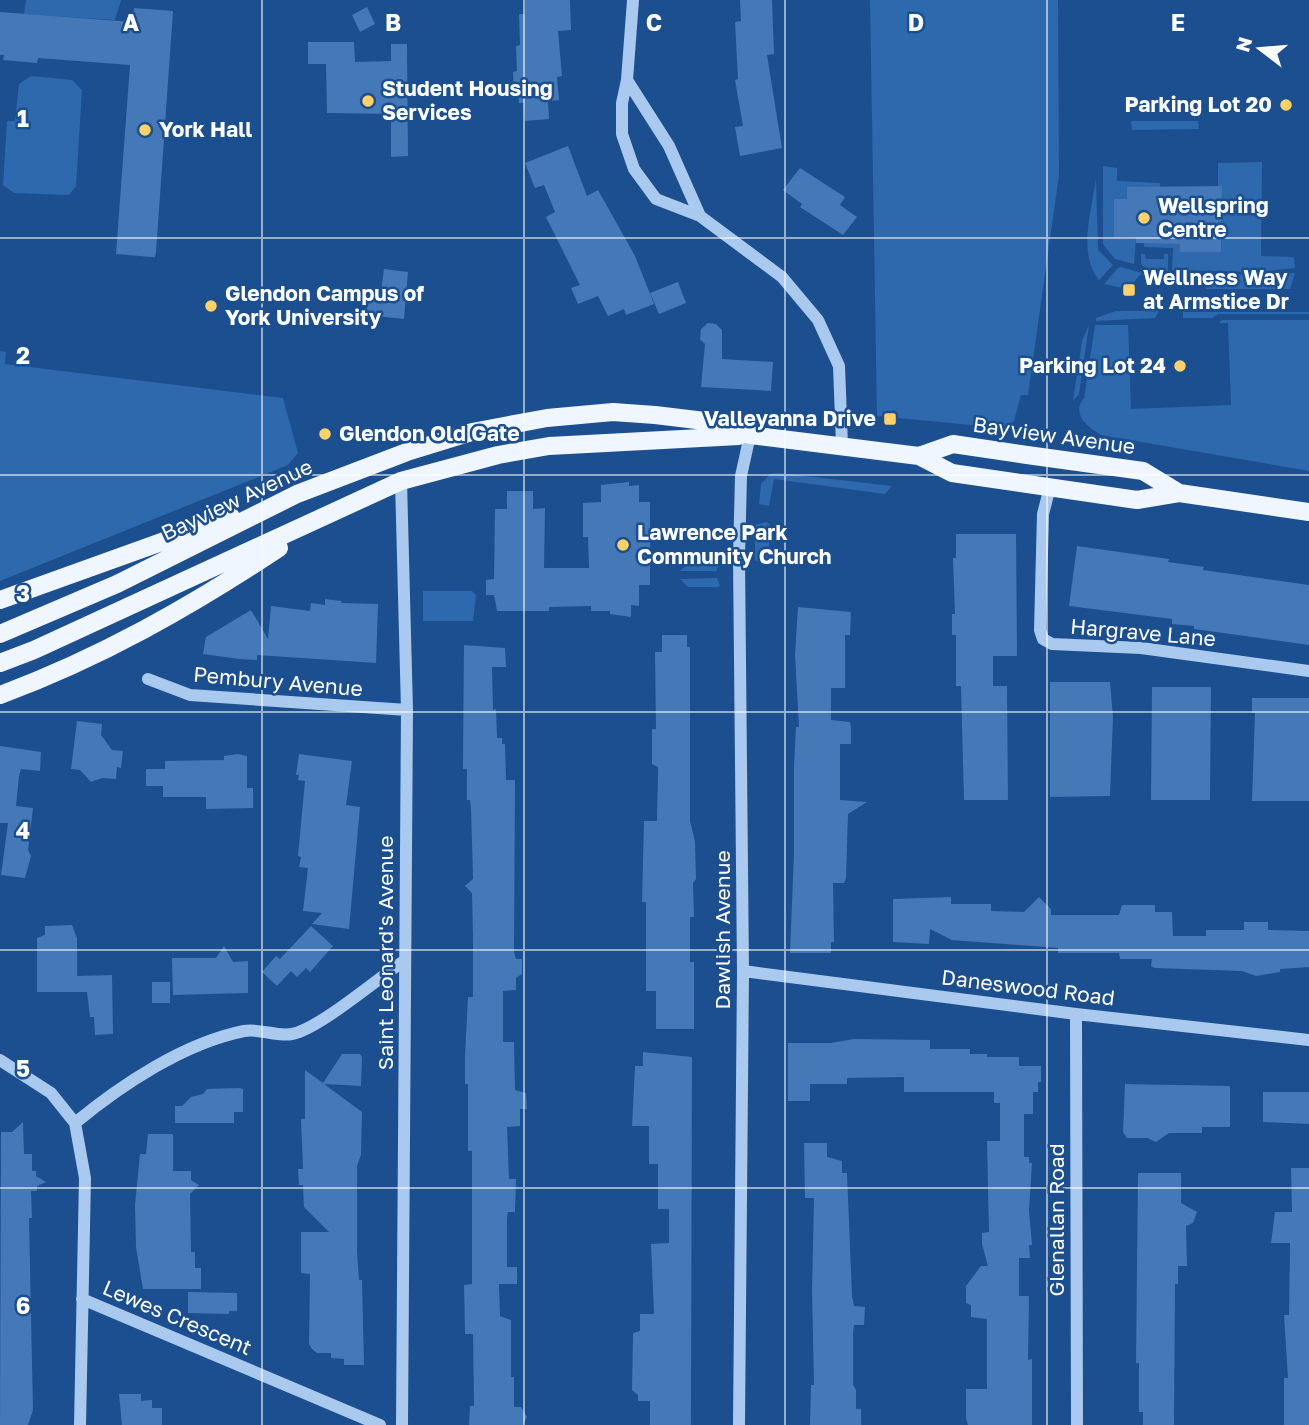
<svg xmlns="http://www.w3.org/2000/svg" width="1309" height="1425" font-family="'Golos Text',sans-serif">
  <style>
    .green { fill: #2e69ad }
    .building { fill: #4478b7 }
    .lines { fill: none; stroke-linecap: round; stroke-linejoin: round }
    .minor { stroke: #a9c9ee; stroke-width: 12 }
    .major { stroke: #f0f6ff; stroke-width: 18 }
    .grid { fill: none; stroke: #fff; stroke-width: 2; stroke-opacity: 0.55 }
    .poi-dot { fill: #ffd166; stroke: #1b4f8f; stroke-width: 2.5 }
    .labels { text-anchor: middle; stroke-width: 5; stroke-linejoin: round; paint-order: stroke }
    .poi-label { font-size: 21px; font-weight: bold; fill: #fff; stroke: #1b4f8f; text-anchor: start }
    .street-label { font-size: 21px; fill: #fff; stroke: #1b4f8f }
    .grid-label { font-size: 23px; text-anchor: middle; font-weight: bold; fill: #fff; stroke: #1b4f8f; stroke-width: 5; stroke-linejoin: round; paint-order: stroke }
  </style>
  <rect width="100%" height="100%" fill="#1b4f8f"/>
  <path class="green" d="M26 0H121L115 20 24 14Z
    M870 0H1058L1059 175 1028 395H1021L1014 421 1002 428 877 416Z
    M31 76 72 80 82 90 76 186 69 195 14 193 3 185 7 121H15L19 84Z
    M1131 121H1198L1199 129 1132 130Z
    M1262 162 1261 256 1294 257 1295 268 1260 272 1172 270 1173 248 1144 247V243L1180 236 1181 252H1221L1222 187 1218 186V163Z
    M1103 166 1117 168V181L1160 183V187H1127V199H1114V237H1136L1134 264 1115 259 1103 244Z
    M1096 179 1098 250 1113 265 1099 280C1077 253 1092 210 1096 179Z
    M1141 254H1145L1146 259H1164V254H1168V271L1146 269 1141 264Z
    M1118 268 1121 267 1142 273 1127 289 1104 284Z
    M1295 273 1290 289H1207L1198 280V276Z
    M1116 311H1159L1155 318 1096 321V318Z
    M1183 312H1309V314H1218L1212 318H1183Z
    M1222 320H1309V471L1101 435C1087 427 1071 414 1084 398L1095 325H1128L1131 409 1231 405 1228 323H1219Z
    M1089 325 1079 394 1073 401 1082 341Z
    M0 351 6 352 5 364 283 398 298 453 288 465 0 581Z
    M779 473 892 486 885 494 774 479 769 506 759 504 761 484 770 474Z
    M767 522 770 525 768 565 755 560V525Z
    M689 563H717L720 564 716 571H680Z
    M717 578 720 586 718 587H688L680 579Z
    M423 591H472L476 595 473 621H423Z"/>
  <path class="building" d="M525 0H570L571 30 558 31 562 76 557 77 559 100 548 101 549 119 525 121 524 103H519L518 92H514L513 72 517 71 516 46 520 45 519 14H525Z
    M740 0H772L774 54 767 55 782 148 740 156 735 127 743 126 735 80 738 79 735 22 741 21Z
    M367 7 375 24 360 32 352 15Z
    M134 8 173 11 156 252 155 257H151L116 254 130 65 38 58 37 63 3 60 4 55H0V12L133 22Z
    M308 42H354L355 62 391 61V44H407L408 156 391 157V114L327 113 326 64H308Z
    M568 146 587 196 598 190 635 256 654 304 626 315 624 309 608 316 598 296 578 304 571 288 580 285 546 217 555 212 544 185 535 188 525 163Z
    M800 168 845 197 840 205 857 217 843 235 800 207 802 204 783 190Z
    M1222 186 1221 252H1180V244L1136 243V237H1114V199H1127V187Z
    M384 269 408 272 404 319 366 315 369 291 381 293Z
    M678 282 686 303 659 314 650 293Z
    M708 323 716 324 722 330V359L773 362 771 391 701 387 705 344 700 339 701 329Z
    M629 482V486L639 485V502H650V585H639V606L631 605V617L610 614V611H591V606L549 607V611H497L494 595H486V580L494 579 495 509H507V491H533V509L545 508 544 568H589L588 537H583V503L601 502V485Z
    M956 534H1016L1017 656H993V686H1007L1008 800H964L961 686H956V635H952V614H955L953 558H956Z
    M1077 546 1169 559 1168 562 1204 567 1203 570 1309 585V645L1194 629V626L1172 624V619L1069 606Z
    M325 599 342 601 341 603 378 604 376 663 257 655V660L239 659 203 654 206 637 251 610 268 639 271 606 310 611 311 603 325 605Z
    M798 607 851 612 850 635H845V688H831V720L850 722 851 728V744H840V800L867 802 848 814 846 878 844 883H833L834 942H831V953H790L794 853V766L796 727H799L795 655Z
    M662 635H687V647H690V821L695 841 696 879 693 883 694 917H690V962H694V1029H656V991H646V902H642L644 821H657L658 767 652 764V729H656L655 652H662Z
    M464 645 505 648 506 667H492L493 710 496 709 497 738H502V744H505L506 780H515L514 952 516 959H522V974L516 978V990L503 991V1042H514L515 1090 526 1093 527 1109H520V1126L507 1127 509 1179H516L515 1212H508L507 1218V1267H517V1284H499L500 1316 511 1320V1377H514V1407H521L527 1417 523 1425H469L470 1406H474L473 1334H465L464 1285 472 1284V1151H468V1084H465V1056L468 997H473V936L472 893 465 886 473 879 471 808 470 800H467V769H463V757Z
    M1050 682H1110L1113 717 1110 796 1050 797Z
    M1152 687H1211L1210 800H1151Z
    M1252 698H1309V801H1252L1255 713H1252Z
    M77 721 102 724 101 735 112 750 123 751 121 768 117 767 116 779 102 778 91 782 80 770 71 769Z
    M0 746 41 752 40 771 21 769 19 776 16 806 33 808 28 850 31 856 25 878 1 875 8 823H0Z
    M238 754 247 756V788H253V808L206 809V797H163V786H146V769H165V761L224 760V756Z
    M299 754 352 761 346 805 360 807 349 929 312 924 322 913 303 911 308 868 299 867 301 857 298 856 305 781 298 780 299 775H296Z
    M951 897V904H991V911L1024 912 1039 897 1051 909V915H1119L1122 905H1155V912H1172L1173 936H1206V930H1244V922H1268V930L1309 931V967L1280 969V972L1256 976 1242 971 1155 968 1151 966 1152 959H1120L1119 953H1058V948L965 941 952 940 930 929 929 944 893 942V899Z
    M72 925 77 938V976L112 975 113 1034 95 1035 94 1017H90L87 992H37V938L45 935V926Z
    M311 926 333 946 310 972 306 968 297 977 291 971 277 986 262 972 276 956 280 959Z
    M224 946 233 962 248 961V993L173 995 172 958H216Z
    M152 982H170V1003H152Z
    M854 1039 930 1040V1049H970V1054H987V1057H1019V1066H1041V1082H1038V1092H1033V1114H1024V1157H1029V1163H1032L1029 1210 1032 1245H1029L1030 1258H1019V1296H1029L1028 1360 1032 1359V1425H968L966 1418V1389H987V1319L971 1317V1305L966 1303V1286L981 1266H988L982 1244V1233L989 1232 987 1141H1000V1103H994V1092H904V1077L847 1078V1084H810V1101H788V1043H831Z
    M643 1052 692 1057 691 1425H650V1401H638V1395L632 1390 633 1333 640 1331V1314H654L651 1244 669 1243V1209H658V1164H649V1126H632L635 1066H643Z
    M342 1054H360L362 1057 361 1086 324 1084 362 1112 361 1155 357 1166V1252L359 1280H362L364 1365H344V1359L331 1358V1353H317L312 1349 309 1344 310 1274 301 1273V1232H329L304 1207 303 1185H299L298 1169H303L301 1119H305V1070L323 1083Z
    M1125 1084 1230 1086V1127H1202V1133H1169L1156 1142 1147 1138H1127L1123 1132Z
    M239 1088 243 1089V1112H234V1123H175V1106H182L191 1097 203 1094 207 1089Z
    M1263 1092H1309V1124L1263 1122Z
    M23 1122 24 1154H32V1171H36V1176L46 1182 37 1186V1191H31L32 1218H29L33 1410 28 1425H0L1 1132H12Z
    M148 1134H173V1171H191V1180L199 1185 190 1194 191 1252H195V1268H201V1289H143L136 1247 135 1205 140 1154H146Z
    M804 1143H827V1157L842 1161V1173H847L852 1296 854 1306 865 1307 864 1325H854L853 1334V1385L856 1390V1409H861V1425H810L811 1385H814L812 1292 814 1198H805Z
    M1291 1168H1309V1425H1284V1378H1288L1284 1315H1289L1290 1243H1271L1275 1212H1292Z
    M1138 1173H1181V1203L1197 1212 1193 1223 1186 1226 1187 1266H1178V1284H1175L1174 1425H1143V1412H1139V1363H1136Z
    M188 1292 237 1293V1311H229V1314L188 1313Z
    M119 1394H141V1401L152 1400V1408H162V1425H122Z"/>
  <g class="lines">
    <path class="minor" d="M633 0 627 80 622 103V134L634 169 656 199 700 216
      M627 80 669 146 700 216 782 277 818 320 839 366 842 445
      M401 481 407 710 402 1425
      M1050 487 1043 514 1040 630 1043 639 1052 644 1141 648 1309 671
      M148 679 190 695 407 710
      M743 971 1076 1014 1309 1040
      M1076 1014 1077 1425
      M0 1060 51 1093 75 1123 85 1178 80 1425
      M75 1123C121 1085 184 1043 244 1031 259 1028 277 1037 292 1034 319 1029 378 978 404 961
      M82 1299 380 1425
      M739 1425 743 971 739 557 741 476 750 435"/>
    <path class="major" d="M919 456 953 444 1027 455 1143 471 1179 493
      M0 600 231 517
      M0 634 117 584 297 494 407 452 472 432 547 418 613 412 655 415 705 421 750 435 919 456 952 473 1137 500 1179 493 1309 512
      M0 663 34 650 401 481 498 455 549 446 739 436
      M0 695C100 658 190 607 279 548"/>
  </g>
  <path class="grid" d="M262 0V1425M524 0V1425M785 0V1425M1047 0V1425M0 238H1309M0 475H1309M0 712H1309M0 950H1309M0 1188H1309"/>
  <g class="poi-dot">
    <circle cx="368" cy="101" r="7"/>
    <circle cx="1286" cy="105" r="7"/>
    <circle cx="145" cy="130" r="7"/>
    <circle cx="1144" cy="218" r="7"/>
    <rect x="1122" y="283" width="14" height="14" rx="3.5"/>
    <circle cx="211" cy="306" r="7"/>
    <circle cx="1180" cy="366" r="7"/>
    <rect x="883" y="412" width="14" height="14" rx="3.5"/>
    <circle cx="325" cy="434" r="7"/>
    <circle cx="623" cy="545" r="7"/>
  </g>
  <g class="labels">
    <g class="poi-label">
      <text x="382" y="96">Student Housing<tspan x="382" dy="24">Services</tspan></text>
      <text x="1272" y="112" text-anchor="end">Parking Lot 20</text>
      <text x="159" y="137">York Hall</text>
      <text x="1158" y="213">Wellspring<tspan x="1158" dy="24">Centre</tspan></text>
      <text x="1143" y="285">Wellness Way<tspan x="1143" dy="24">at Armstice Dr</tspan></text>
      <text x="225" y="301">Glendon Campus of<tspan x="225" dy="24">York University</tspan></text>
      <text x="1166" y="373" text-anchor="end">Parking Lot 24</text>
      <text x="876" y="426" text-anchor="end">Valleyanna Drive</text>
      <text x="339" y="441">Glendon Old Gate</text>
      <text x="637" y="540">Lawrence Park<tspan x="637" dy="24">Community Church</tspan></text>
    </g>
    <g class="street-label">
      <text transform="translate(1054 436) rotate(8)" y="7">Bayview Avenue</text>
      <text transform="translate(237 500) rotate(-25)" y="7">Bayview Avenue</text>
      <text transform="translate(1143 633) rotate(5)" y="7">Hargrave Lane</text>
      <text transform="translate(278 682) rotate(5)" y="7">Pembury Avenue</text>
      <text transform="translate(723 930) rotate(-90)" y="7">Dawlish Avenue</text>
      <text transform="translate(386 953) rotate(-90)" y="7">Saint Leonard's Avenue</text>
      <text transform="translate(1028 988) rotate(7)" y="7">Daneswood Road</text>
      <text transform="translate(1057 1220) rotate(-90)" y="7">Glenallan Road</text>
      <text transform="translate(177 1318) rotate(23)" y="7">Lewes Crescent</text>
    </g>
  </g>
  <g class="grid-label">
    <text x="131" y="31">A</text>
    <text x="393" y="31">B</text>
    <text x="654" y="31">C</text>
    <text x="916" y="31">D</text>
    <text x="1178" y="31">E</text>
    <text x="23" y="127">1</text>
    <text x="23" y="364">2</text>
    <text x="23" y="602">3</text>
    <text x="23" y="839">4</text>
    <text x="23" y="1077">5</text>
    <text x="23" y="1314">6</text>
  </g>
  <g transform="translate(1260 49) rotate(286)" stroke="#1b4f8f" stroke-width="5" paint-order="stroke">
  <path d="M0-5L12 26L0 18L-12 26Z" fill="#ffffff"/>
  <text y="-10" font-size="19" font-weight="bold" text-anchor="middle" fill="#ffffff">N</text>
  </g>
</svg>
